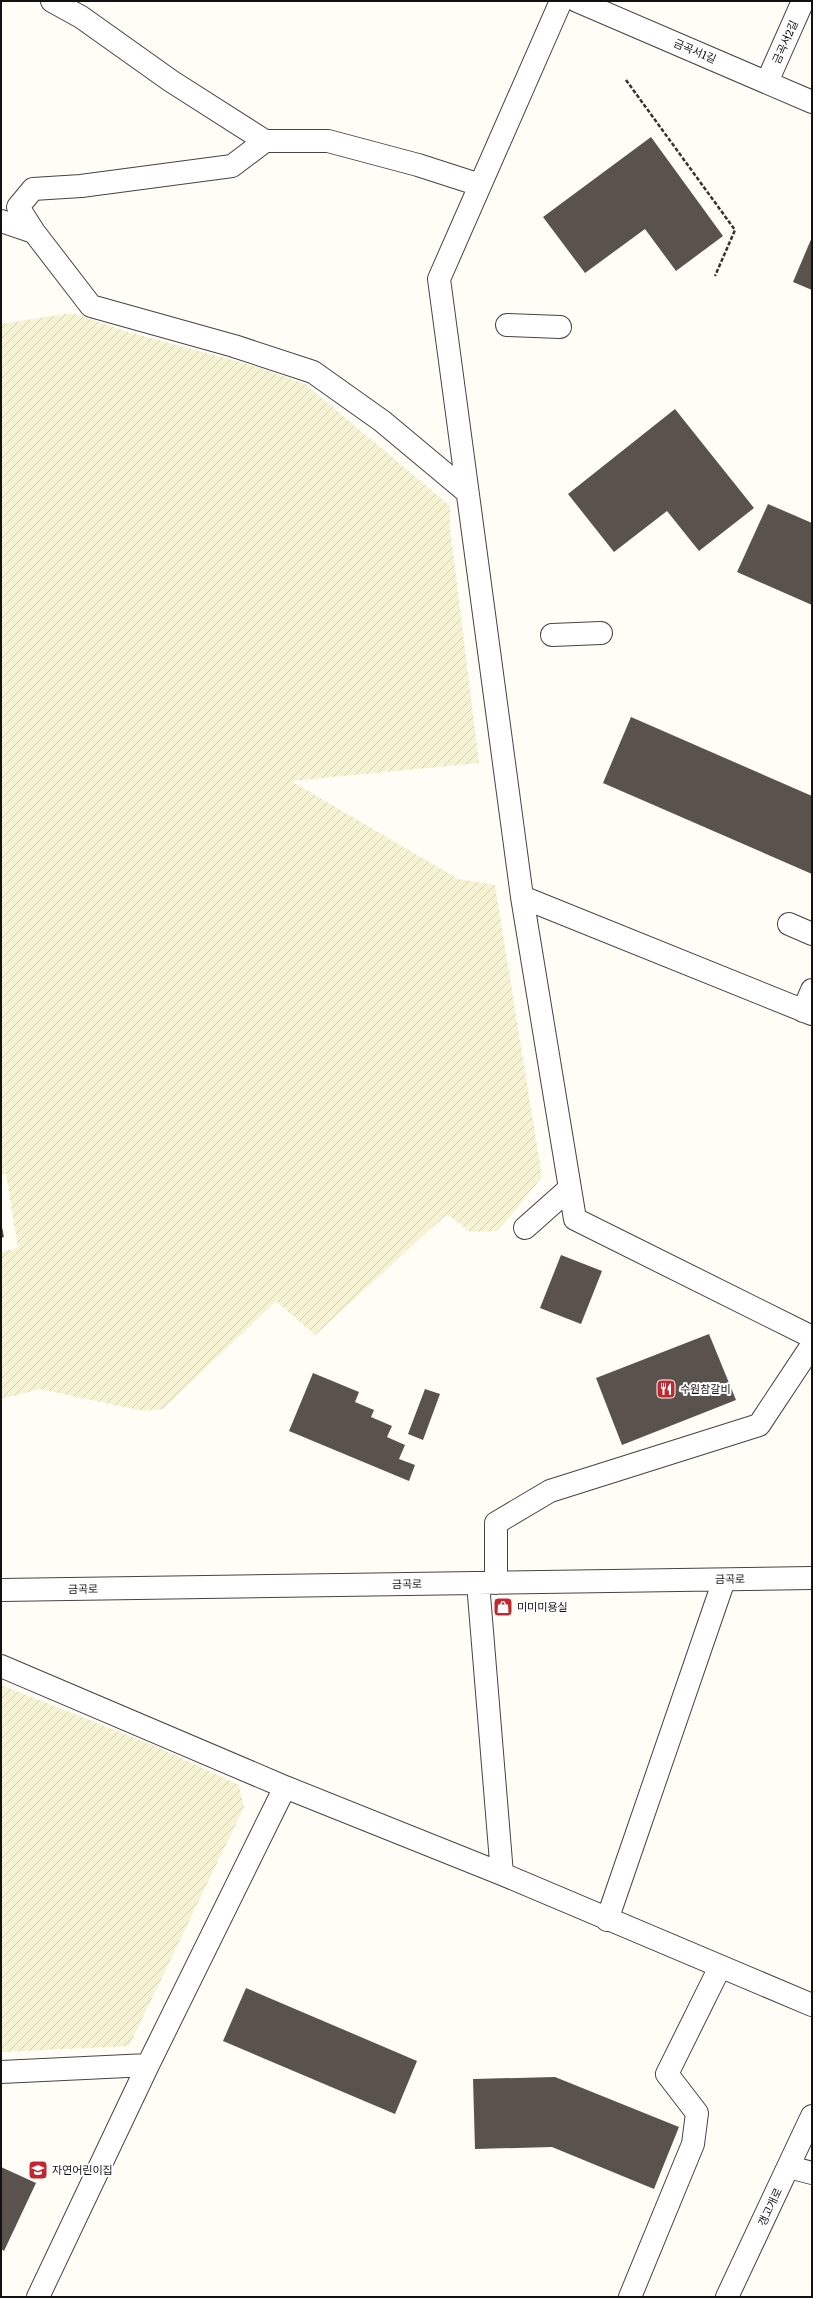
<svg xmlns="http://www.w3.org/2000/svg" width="813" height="2298" font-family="Literata,'Noto Sans KR',serif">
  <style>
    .farmland { fill: url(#farmland-furrows) }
    .building { fill: #5a524d }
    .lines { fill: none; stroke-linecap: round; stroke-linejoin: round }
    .minor-casing { stroke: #444; stroke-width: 24 }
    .path { stroke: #333; stroke-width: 2.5; stroke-dasharray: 4 2; stroke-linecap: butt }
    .minor { stroke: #fff; stroke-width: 22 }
    .labels { text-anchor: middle; stroke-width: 4; stroke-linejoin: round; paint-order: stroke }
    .street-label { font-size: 11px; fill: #111; stroke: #fff }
    .poi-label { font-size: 11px; fill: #111; stroke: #fff; text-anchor: start }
  </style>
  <defs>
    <pattern id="farmland-furrows" width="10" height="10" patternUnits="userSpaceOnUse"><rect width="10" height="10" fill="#f6f3d4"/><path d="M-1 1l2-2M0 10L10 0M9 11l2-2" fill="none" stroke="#d2cfb5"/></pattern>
  </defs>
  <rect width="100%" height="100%" fill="#fffdf5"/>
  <path class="farmland" d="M72 313 128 332 255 366 305 384 450 506V528L479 763 291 781 458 879 495 885 542 1177 498 1231 470 1232 447 1214 315 1335 276 1301 163 1409 143 1411 40 1389 1 1399V1252L18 1248 6 1174 1 1175V324Z
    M1 1685 153 1745 239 1785 244 1807 129 2046 1 2052Z"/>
  <path class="building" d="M651 137 723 236 676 271 645 229 585 273 543 217Z
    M812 237V290L793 282Z
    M675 409 754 508 699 551 667 511 614 552 568 494Z
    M768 504 812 523V605L737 572Z
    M631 717 812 796V874L603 783Z
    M1 1222 4 1237 1 1238Z
    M561 1255 602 1271 581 1324 540 1308Z
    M709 1334 736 1400 622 1445 596 1378Z
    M313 1373 359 1392 355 1402 374 1410 371 1417 392 1426 387 1437 405 1445 399 1459 415 1465 409 1481 289 1431Z
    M425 1389 440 1394 423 1440 408 1434Z
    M246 1988 417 2061 395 2114 223 2041Z
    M555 2077 679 2127 654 2189 552 2147 475 2149 473 2079Z
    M1 2167 36 2183 4 2251 1 2249Z"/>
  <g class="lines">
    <defs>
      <path id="minor" d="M52 1 81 17 171 81 265 141
        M561 1 439 279 522 897 575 1219 812 1337
        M577 1 812 102
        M767 82 803 1
        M1 221 34 232
        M507 325 560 327
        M467 492 382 421 313 372 234 346 91 306 34 232 18 207 33 189 81 186 232 166 265 141H328L418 165 480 185
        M552 635 601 633
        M522 897 812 1014
        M789 924 812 934
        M803 1011 812 990
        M525 1228 570 1188
        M478 1583 502 1874
        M496 1583V1523L550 1491 759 1425 812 1345
        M1 1590 812 1578
        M1 1666 285 1787
        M607 1920 724 1580
        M1 2072 148 2065
        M789 2167 812 2173
        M38 2297 148 2065 285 1787 502 1874 812 2005
        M630 2297 693 2144 697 2113 667 2074 720 1967
        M727 2297 812 2116"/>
    </defs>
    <use href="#minor" class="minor-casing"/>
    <path class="path" d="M626 80 735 230 715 276"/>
    <use href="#minor" class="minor"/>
  </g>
  <defs>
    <symbol id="restaurant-square" viewBox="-11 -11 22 22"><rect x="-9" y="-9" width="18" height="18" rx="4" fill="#c4262e" stroke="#fff"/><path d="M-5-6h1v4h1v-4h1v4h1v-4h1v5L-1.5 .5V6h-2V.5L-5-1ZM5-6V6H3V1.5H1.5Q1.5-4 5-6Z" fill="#fff"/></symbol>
    <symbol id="shop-square" viewBox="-11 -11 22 22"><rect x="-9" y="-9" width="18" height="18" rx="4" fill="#c4262e" stroke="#fff"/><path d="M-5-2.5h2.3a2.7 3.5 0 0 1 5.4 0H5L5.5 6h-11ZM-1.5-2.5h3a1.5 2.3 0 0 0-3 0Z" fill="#fff"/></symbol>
    <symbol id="school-square" viewBox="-11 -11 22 22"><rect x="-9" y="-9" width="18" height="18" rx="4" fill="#c4262e" stroke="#fff"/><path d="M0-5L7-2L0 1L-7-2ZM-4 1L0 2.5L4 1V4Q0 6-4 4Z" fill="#fff"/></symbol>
  </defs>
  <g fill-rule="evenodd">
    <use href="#restaurant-square" x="655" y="1378" width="22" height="22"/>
    <use href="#shop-square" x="492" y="1596" width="22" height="22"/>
    <use href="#school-square" x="27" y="2159" width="22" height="22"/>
  </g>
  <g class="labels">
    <g class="street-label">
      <text transform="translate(785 42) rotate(-66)" y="4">금곡서2길</text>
      <text transform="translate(695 51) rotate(23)" y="4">금곡서1길</text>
      <text transform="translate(730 1579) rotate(-1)" y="4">금곡로</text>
      <text transform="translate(407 1584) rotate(-1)" y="4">금곡로</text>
      <text transform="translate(83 1589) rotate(-1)" y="4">금곡로</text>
      <text transform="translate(770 2207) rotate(-65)" y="4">갱고개로</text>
    </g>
    <g class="poi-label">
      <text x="680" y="1393">수원참갈비</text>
      <text x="517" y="1611">미미미용실</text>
      <text x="52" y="2174">자연어린이집</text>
    </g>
  </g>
  <rect width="813" height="2298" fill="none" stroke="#111111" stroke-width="4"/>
</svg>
